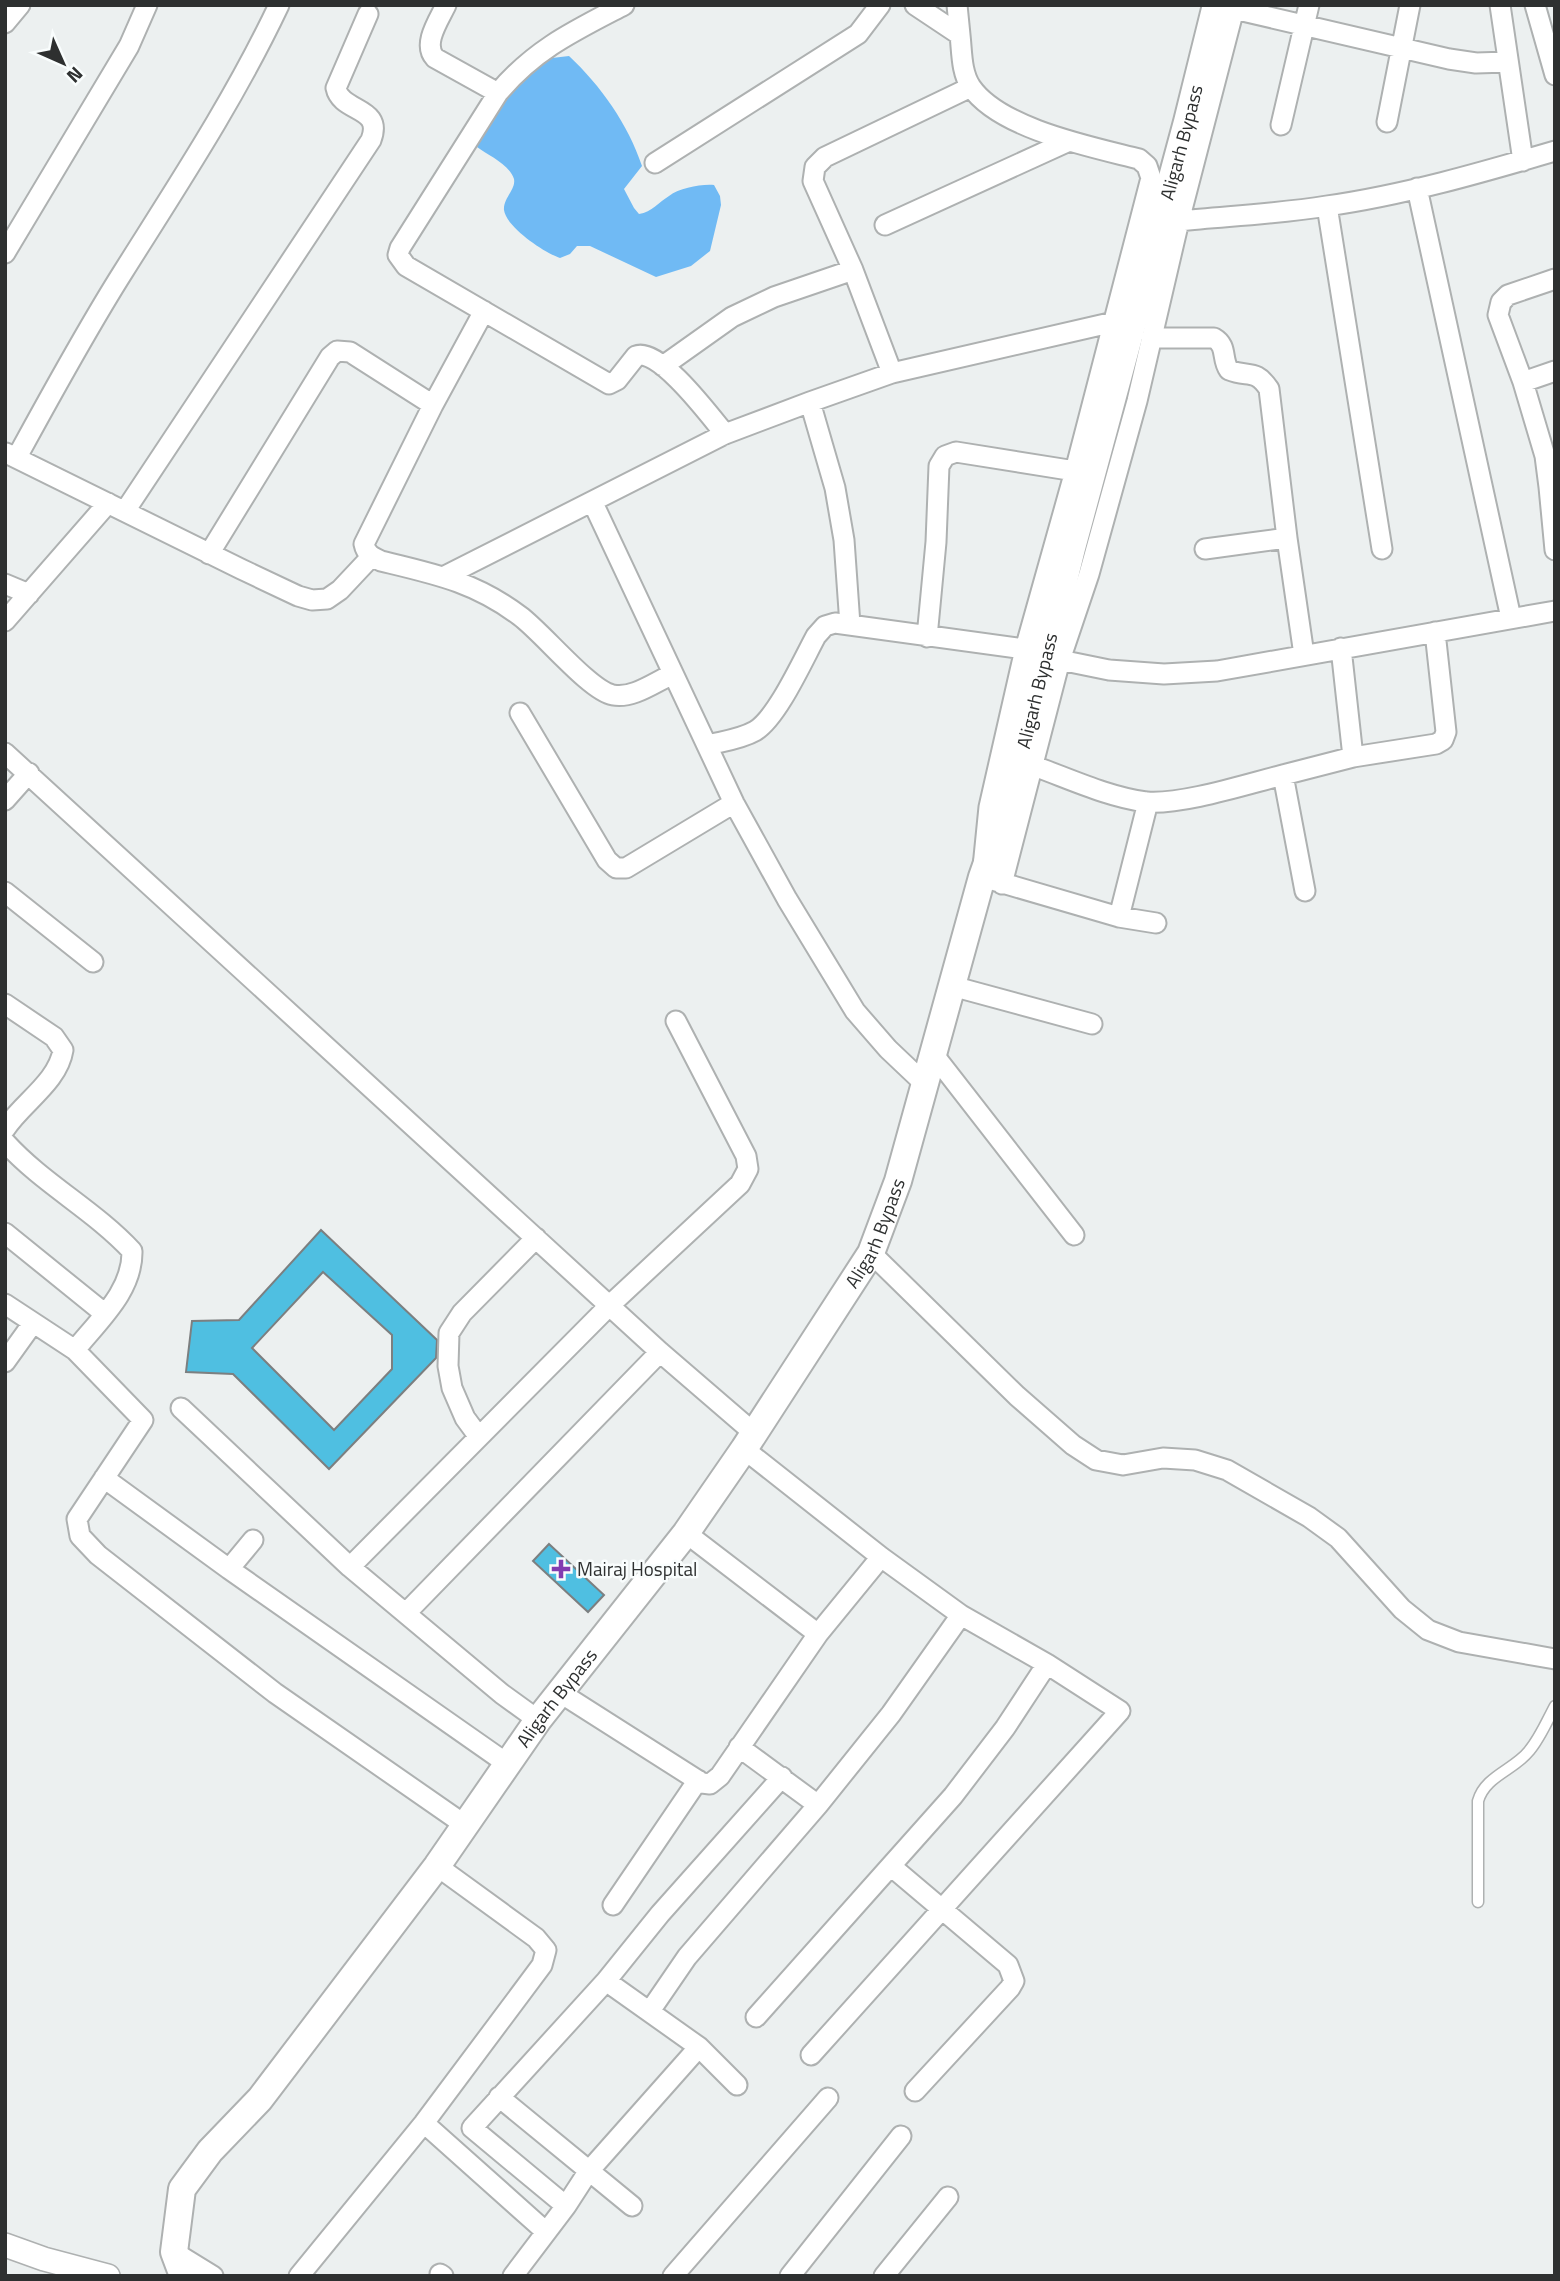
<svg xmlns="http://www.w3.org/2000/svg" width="1560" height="2281" font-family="'Titillium Web',sans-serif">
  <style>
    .water { fill: #70baf4 }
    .building { fill: #4fbfe1; stroke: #7c7f80; stroke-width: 2; fill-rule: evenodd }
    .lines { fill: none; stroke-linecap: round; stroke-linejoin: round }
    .service-casing { stroke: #aeb1b1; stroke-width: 13 }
    .minor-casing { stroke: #aeb1b1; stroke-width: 23 }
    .tertiary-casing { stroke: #aeb1b1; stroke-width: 26 }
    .secondary-casing { stroke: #aeb1b1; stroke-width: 30 }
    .service { stroke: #fff; stroke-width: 10 }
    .minor { stroke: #fff; stroke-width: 19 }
    .tertiary { stroke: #fff; stroke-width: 23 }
    .secondary { stroke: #fff; stroke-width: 26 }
    .poi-dot { fill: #823db1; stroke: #f9fdfd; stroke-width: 2.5 }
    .labels { text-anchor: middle; stroke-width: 5; stroke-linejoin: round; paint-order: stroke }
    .street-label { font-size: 19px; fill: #2e3030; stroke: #f9fdfd }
    .poi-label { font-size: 19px; fill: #2e3030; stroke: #f9fdfd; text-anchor: start }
  </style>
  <rect width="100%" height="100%" fill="#ecf0f0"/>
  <path class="water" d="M569 56C601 86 628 124 642 166L624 189 634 208 639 214C652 212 659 202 669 196 680 188 700 184 714 185L720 196 721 205 710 251 691 266 656 277 590 246H577L570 254 560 258C545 253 506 227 504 210 503 198 516 190 514 179 510 165 488 155 477 147L483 126 530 67 552 58Z"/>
  <path class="building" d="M321 1230 437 1340 436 1358 329 1469 233 1374 186 1372 192 1321 239 1320ZM323 1272 392 1335V1369L334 1430 252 1348Z
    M549 1544 604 1595 588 1612 533 1561Z"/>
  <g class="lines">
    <defs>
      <path id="service" d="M1478 1902V1801C1485 1776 1514 1770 1529 1751 1540 1738 1547 1721 1555 1706"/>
      <path id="minor" d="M446 5C439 20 422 44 435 58L498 93
        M624 5C574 31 535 49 498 93L400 248 398 255 406 266 609 384 617 380 636 356C658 346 711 417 725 434
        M915 5 960 35C962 52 961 72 971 87 1000 129 1092 147 1139 159L1147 166 1151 178 1075 471 1025 649 989 807 982 877 1119 917 1156 923
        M957 5 960 35
        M1500 5 1523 161
        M1535 5 1555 75
        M1234 9 1449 59 1476 63 1508 62
        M5 23 20 5
        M1387 122 1410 5
        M1281 125 1309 5
        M655 163 858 34 880 5
        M1417 188 1511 618
        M1327 206 1382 549
        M1179 221C1228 216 1278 214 1327 206 1404 195 1480 173 1555 151
        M885 225 1069 141
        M5 253 129 46 147 5
        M484 311 433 405 364 544C366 554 372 557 381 561 435 574 475 582 520 616 542 632 590 691 613 695 633 699 655 682 673 674
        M1151 338H1214C1228 346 1221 359 1229 370 1248 378 1255 368 1269 389L1287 538 1205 549
        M663 366 732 317 774 297 853 270
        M1555 371 1523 382 1545 456 1549 487 1555 485
        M892 373 853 270 813 181 815 167 825 157 971 87
        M1523 382 1498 315 1501 302 1508 295 1555 279
        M810 402 835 488 844 540 850 625
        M6 453 241 569 298 596 312 600 327 599 340 590 371 557
        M17 457C51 395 85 332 123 272 179 183 234 100 279 5
        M1549 487 1555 550
        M593 503 734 803 787 899 855 1011 888 1049 926 1085
        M125 511 371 140C384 106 341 113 336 88L368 14
        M1287 538 1304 655
        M209 554 330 357 337 351 350 352 433 405
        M445 576 725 434 810 402 892 373 1114 322
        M5 584 29 594
        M5 621 108 503
        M927 637 936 542 939 466 945 456 956 452 1075 471
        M1341 648 1353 757
        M1060 660 1109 670 1164 674 1217 671 1555 611
        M520 713 607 860 616 868H626L734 803
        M708 745C724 741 741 739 755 731 777 718 803 660 816 636L825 626 835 623 1025 649
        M5 753 660 1352 754 1433
        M1034 766C1070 779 1108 797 1146 802 1182 805 1247 784 1283 775L1305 891
        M1283 775 1353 757 1436 744 1443 740 1446 732 1435 632
        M5 800 29 773
        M1002 884 1060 660 1089 574 1137 401 1179 221 1235 5
        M5 892 93 962
        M1119 917 1148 802
        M952 986 1092 1024
        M5 1004 54 1037 63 1050C58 1082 22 1103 5 1129
        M934 1055 1074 1235
        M5 1142C43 1184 94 1210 132 1251 133 1291 98 1321 75 1350L143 1420 77 1519 80 1536 98 1555 275 1693 465 1825
        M5 1233 104 1313
        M871 1253 1017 1396 1073 1445 1096 1460 1123 1465 1163 1458 1195 1460 1227 1470 1309 1517 1338 1538 1402 1609 1428 1630 1459 1642 1555 1659
        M5 1304 75 1350
        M5 1362 33 1323
        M181 1408 350 1567 610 1305 740 1184 748 1169 746 1156 676 1021
        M479 1437 465 1418 452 1388 448 1366 449 1333 462 1313 536 1238
        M104 1478 229 1569
        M686 1533 818 1634
        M253 1540 229 1569 509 1765
        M350 1567 502 1694 538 1720
        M406 1613 660 1352
        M559 1692 702 1783 710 1784 720 1776 818 1634 881 1557
        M739 1747 818 1805
        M892 1867 1008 1965 1014 1981 1010 1988 915 2091
        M613 1905 698 1780
        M606 1981 699 2047 737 2085
        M650 2011 687 1957 818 1805 891 1714 961 1615 881 1557 744 1449
        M756 2017 953 1796 1005 1728 1047 1664
        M811 2055 1120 1711 1047 1664 961 1615
        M499 2097 632 2206
        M424 2123 545 2231
        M566 2206 588 2172 699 2047
        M174 2252 213 2276
        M440 2274 443 2276
        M299 2276 424 2123 542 1965 546 1950 536 1938 437 1866
        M513 2276 566 2206 472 2128 606 1981 660 1914 782 1777
        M673 2276 828 2098
        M790 2276 901 2136
        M884 2276 948 2197"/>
      <path id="tertiary" d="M5 2245 44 2259 108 2276"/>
      <g id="secondary">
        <path id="s1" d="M186 2276 180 2268 174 2252 182 2189 210 2151 260 2099 437 1866 538 1720 686 1533 744 1449 871 1253 898 1181 982 877 1011 795 1072 548 1187 122 1216 5"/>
      </g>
    </defs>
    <use href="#service" class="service-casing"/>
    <use href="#minor" class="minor-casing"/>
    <use href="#tertiary" class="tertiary-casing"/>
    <use href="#secondary" class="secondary-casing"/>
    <use href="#service" class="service"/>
    <use href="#minor" class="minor"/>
    <use href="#tertiary" class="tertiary"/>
    <use href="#secondary" class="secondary"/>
  </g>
  <path class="poi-dot" d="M557.5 1558.5h7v7h7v7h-7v7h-7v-7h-7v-7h7z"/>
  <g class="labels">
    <g class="street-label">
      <text dy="7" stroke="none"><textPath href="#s1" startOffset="2408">Aligarh Bypass</textPath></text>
      <text dy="7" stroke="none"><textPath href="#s1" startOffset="1841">Aligarh Bypass</textPath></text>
      <text dy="7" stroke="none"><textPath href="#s1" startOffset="1274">Aligarh Bypass</textPath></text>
      <text dy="7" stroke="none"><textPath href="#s1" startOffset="709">Aligarh Bypass</textPath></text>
    </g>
    <g class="poi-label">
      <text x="577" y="1576">Mairaj Hospital</text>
    </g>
  </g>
  <rect width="1560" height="2281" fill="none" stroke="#2e3030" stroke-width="14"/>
  <g transform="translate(63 63) rotate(135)" stroke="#f9fdfd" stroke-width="5" paint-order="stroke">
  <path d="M0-5L12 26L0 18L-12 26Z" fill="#2e3030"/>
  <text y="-10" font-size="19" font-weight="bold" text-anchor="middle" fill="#2e3030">N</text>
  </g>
</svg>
